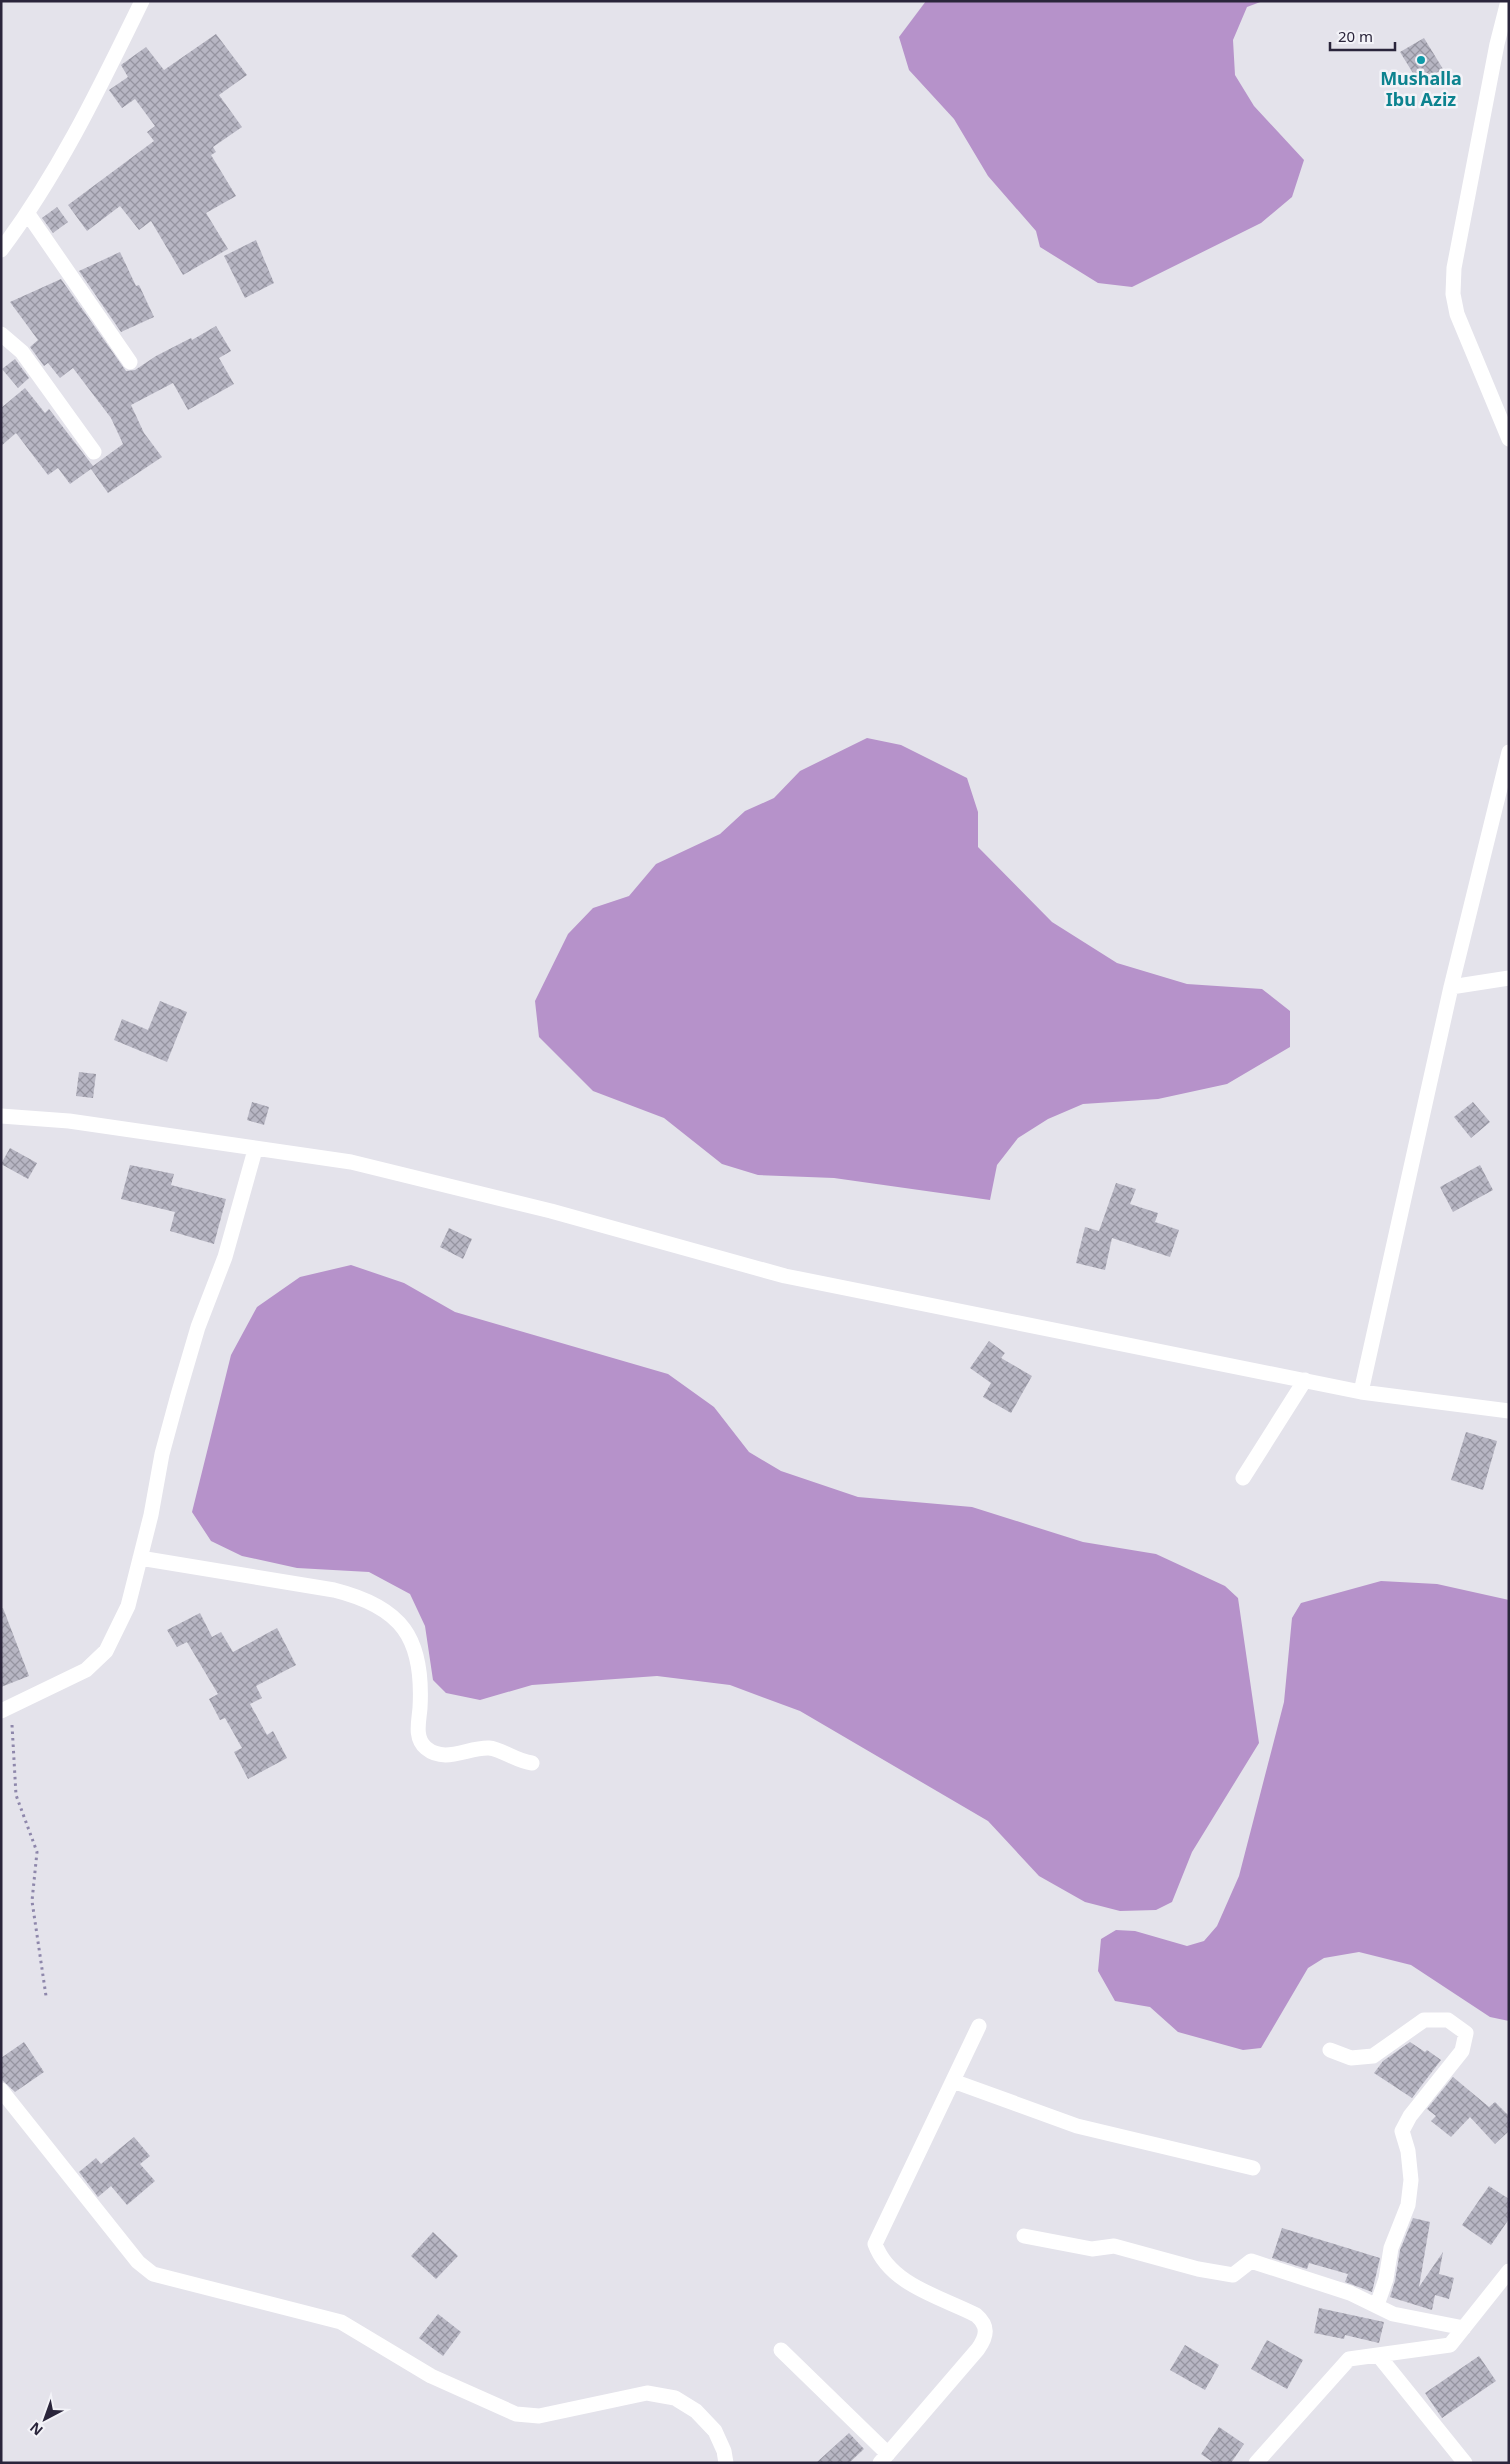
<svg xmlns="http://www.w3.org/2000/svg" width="1510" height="2464" font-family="'Noto Sans',sans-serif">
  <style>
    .water { fill: #b692ca }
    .building { fill: url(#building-cross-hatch) }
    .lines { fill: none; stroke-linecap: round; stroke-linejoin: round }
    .path { stroke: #8e87ab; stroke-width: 3; stroke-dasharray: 2.5 4; stroke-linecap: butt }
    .minor { stroke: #fff; stroke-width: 15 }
    .culture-dot { fill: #0f9aa8; stroke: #f3f3f8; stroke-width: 2 }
    .labels { text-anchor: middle; stroke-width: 5; stroke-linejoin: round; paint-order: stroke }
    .culture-label { font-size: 18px; font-weight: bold; fill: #0d838f; stroke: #f3f3f8 }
  </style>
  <defs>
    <pattern id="building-cross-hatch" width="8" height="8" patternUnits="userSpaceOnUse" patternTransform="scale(1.25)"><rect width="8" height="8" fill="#b7b6c3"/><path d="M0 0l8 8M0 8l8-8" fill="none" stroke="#9594a0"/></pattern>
  </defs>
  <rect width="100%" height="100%" fill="#e4e3eb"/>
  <path class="water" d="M926 1H1263L1247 7 1233 40 1235 75 1254 106 1304 160 1292 197 1261 223 1132 287 1098 283 1040 247 1036 231 988 176 954 119 909 70 899 37Z
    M867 738 901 745 967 778 978 812V847L1052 922 1117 963 1187 984 1262 989 1290 1011V1047L1227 1084 1158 1099 1083 1104 1048 1119 1018 1138 997 1165 990 1200 834 1178 758 1175 722 1164 664 1118 593 1091 539 1037 535 1001 568 934 593 908 629 896 656 864 720 834 745 811 774 798 800 771Z
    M351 1265 404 1283 455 1312 668 1374 714 1407 749 1452 781 1471 858 1497 972 1507 1083 1542 1156 1554 1225 1586 1238 1598 1259 1743 1192 1852 1172 1902 1156 1910 1120 1911 1085 1902 1039 1876 988 1821 800 1711 730 1685 657 1676 532 1685 480 1700 446 1693 433 1680 425 1626 410 1594 369 1572 297 1568 242 1556 211 1541 192 1512 231 1355 257 1307 300 1277Z
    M1381 1581 1437 1584 1509 1600V2021L1490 2017 1411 1965 1359 1952 1324 1958 1308 1968 1261 2048 1243 2050 1178 2032 1150 2007 1115 2001 1098 1971 1101 1939 1116 1930 1135 1931 1187 1946 1204 1941 1217 1926 1239 1876 1284 1702 1292 1618 1301 1603Z"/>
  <path class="building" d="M216 34 247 75 219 95 242 127 213 147 216 152 211 155 236 196 206 213 228 249 183 275 151 221 139 230 120 206 87 231 68 205 154 141 147 132 155 126 135 99 122 108 109 90 128 77 121 65 146 47 164 70Z
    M1424 38 1443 69 1419 83 1400 52Z
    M57 207 68 222 53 233 42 218Z
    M256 240 274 283 245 298 224 256Z
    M120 252 136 286 139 285 154 317 121 332 79 271Z
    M61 279 126 371 135 370 156 356 191 338 192 340 216 326 231 351 219 358 234 384 188 410 173 383 131 405 144 433 162 457 108 493 91 469 70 484 58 468 48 475 16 433 1 446V408L25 388 45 413 49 409 93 466 123 444 111 418 73 368 60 378 48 363 44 366 30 347 38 340 10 302Z
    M15 359 29 378 18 388 2 369Z
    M160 1001 187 1012 167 1062 114 1040 122 1019 148 1030Z
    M79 1072 96 1074 93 1098 76 1096Z
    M252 1102 269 1107 264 1125 247 1120Z
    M1473 1102 1490 1122 1471 1138 1454 1117Z
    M10 1148 37 1163 28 1179 1 1164Z
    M130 1165 174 1174 171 1185 226 1199 214 1244 170 1231 175 1212 121 1199Z
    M1480 1165 1493 1190 1453 1212 1440 1187Z
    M1116 1183 1136 1189 1130 1204 1158 1213 1155 1222 1179 1230 1170 1257 1112 1238 1105 1270 1076 1263 1085 1227 1099 1231Z
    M449 1228 472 1239 463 1259 440 1247Z
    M989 1341 1005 1353 1001 1358 1032 1376 1011 1413 983 1397 991 1383 970 1368Z
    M1466 1432 1497 1441 1483 1490 1451 1480Z
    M3 1608 29 1676 1 1687V1609Z
    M200 1613 212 1637 221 1632 233 1652 277 1628 296 1665 256 1686 262 1698 250 1704 267 1735 273 1731 287 1758 248 1779 234 1752 242 1748 225 1718 220 1720 209 1699 218 1694 187 1642 177 1647 167 1630Z
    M24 2042 44 2072 15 2092 1 2079V2058Z
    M1410 2042 1425 2052 1427 2050 1441 2060 1412 2098 1374 2073 1383 2061Z
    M1453 2077 1489 2107 1495 2102 1509 2116V2131L1495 2144 1470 2117 1451 2137 1431 2121 1436 2116 1427 2109Z
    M134 2137 150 2156 140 2164 155 2181 127 2205 111 2186 98 2197 79 2172 96 2158 101 2164Z
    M1489 2186 1509 2199V2219L1491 2245 1462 2225Z
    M1413 2218 1430 2222 1419 2287 1443 2252 1439 2274 1454 2278 1449 2299 1435 2295 1432 2310 1390 2297 1395 2281 1400 2250Z
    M1282 2228 1380 2258 1372 2292 1345 2282 1348 2274 1309 2263 1307 2269 1272 2258Z
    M433 2232 458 2256 436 2279 411 2256Z
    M1319 2308 1384 2322 1379 2343 1345 2335 1344 2339 1314 2333Z
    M438 2314 461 2332 443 2356 419 2338Z
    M1267 2340 1303 2360 1287 2389 1251 2369Z
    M1185 2345 1219 2365 1205 2390 1170 2370Z
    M1479 2356 1496 2381 1442 2418 1425 2393Z
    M1219 2427 1244 2444 1231 2463H1214L1201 2454Z
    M849 2433 864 2449 849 2463H816Z"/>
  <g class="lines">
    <path class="path" d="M12 1725 16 1795 37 1852 32 1901 46 1996"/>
    <path class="minor" d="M1508 1 1497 44 1454 268 1453 294 1457 314 1509 439
      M28 214 130 362
      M1 250C59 173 100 87 142 1
      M1 334 22 352 94 452
      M1451 987 1509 978
      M1 1116 69 1121 351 1162 551 1211 785 1276 1361 1392 1509 1411
      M1361 1392 1451 987 1509 752
      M1243 1478 1305 1380
      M140 1558 334 1590C402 1607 424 1638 420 1708 419 1721 414 1738 426 1748 445 1764 468 1747 489 1748 502 1749 516 1761 532 1763
      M1 1711 86 1670 106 1651 128 1606 151 1515 162 1454 178 1395 198 1327 225 1257 255 1150
      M1330 2050 1351 2058 1373 2056 1424 2020H1448L1466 2033 1462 2051 1410 2116 1402 2131 1408 2151 1411 2180 1408 2205 1391 2248 1386 2279 1377 2305
      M953 2081 1077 2126 1253 2168
      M1 2090 138 2262 153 2274 341 2322 431 2376 516 2414 539 2416 647 2393 675 2398 696 2411 715 2431 724 2451 726 2463
      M1024 2236 1092 2249 1114 2246 1198 2269 1233 2275 1251 2261 1350 2293 1393 2314 1464 2328
      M781 2350 888 2454
      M1378 2355 1465 2463
      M880 2463 978 2349C987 2336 989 2326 976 2315 941 2297 890 2285 875 2244L979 2026
      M1256 2463 1349 2359 1450 2345 1509 2271"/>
  </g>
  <circle class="culture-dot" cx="1421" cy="60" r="5"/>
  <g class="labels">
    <g class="culture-label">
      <text x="1421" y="85">Mushalla<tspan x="1421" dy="21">Ibu Aziz</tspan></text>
    </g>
  </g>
  <rect width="1510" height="2464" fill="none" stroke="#2a253b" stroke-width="5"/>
  <g transform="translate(45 2419) rotate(221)" stroke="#f3f3f8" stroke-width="4" paint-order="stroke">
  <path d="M0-4L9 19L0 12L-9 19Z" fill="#2a253b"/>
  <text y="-8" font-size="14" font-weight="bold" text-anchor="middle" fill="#2a253b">N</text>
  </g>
  <path d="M1330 42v8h65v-8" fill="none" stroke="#2a253b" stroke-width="2.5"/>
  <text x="1338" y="42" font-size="15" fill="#2a253b" stroke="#f3f3f8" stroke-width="4" paint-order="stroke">20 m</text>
</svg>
